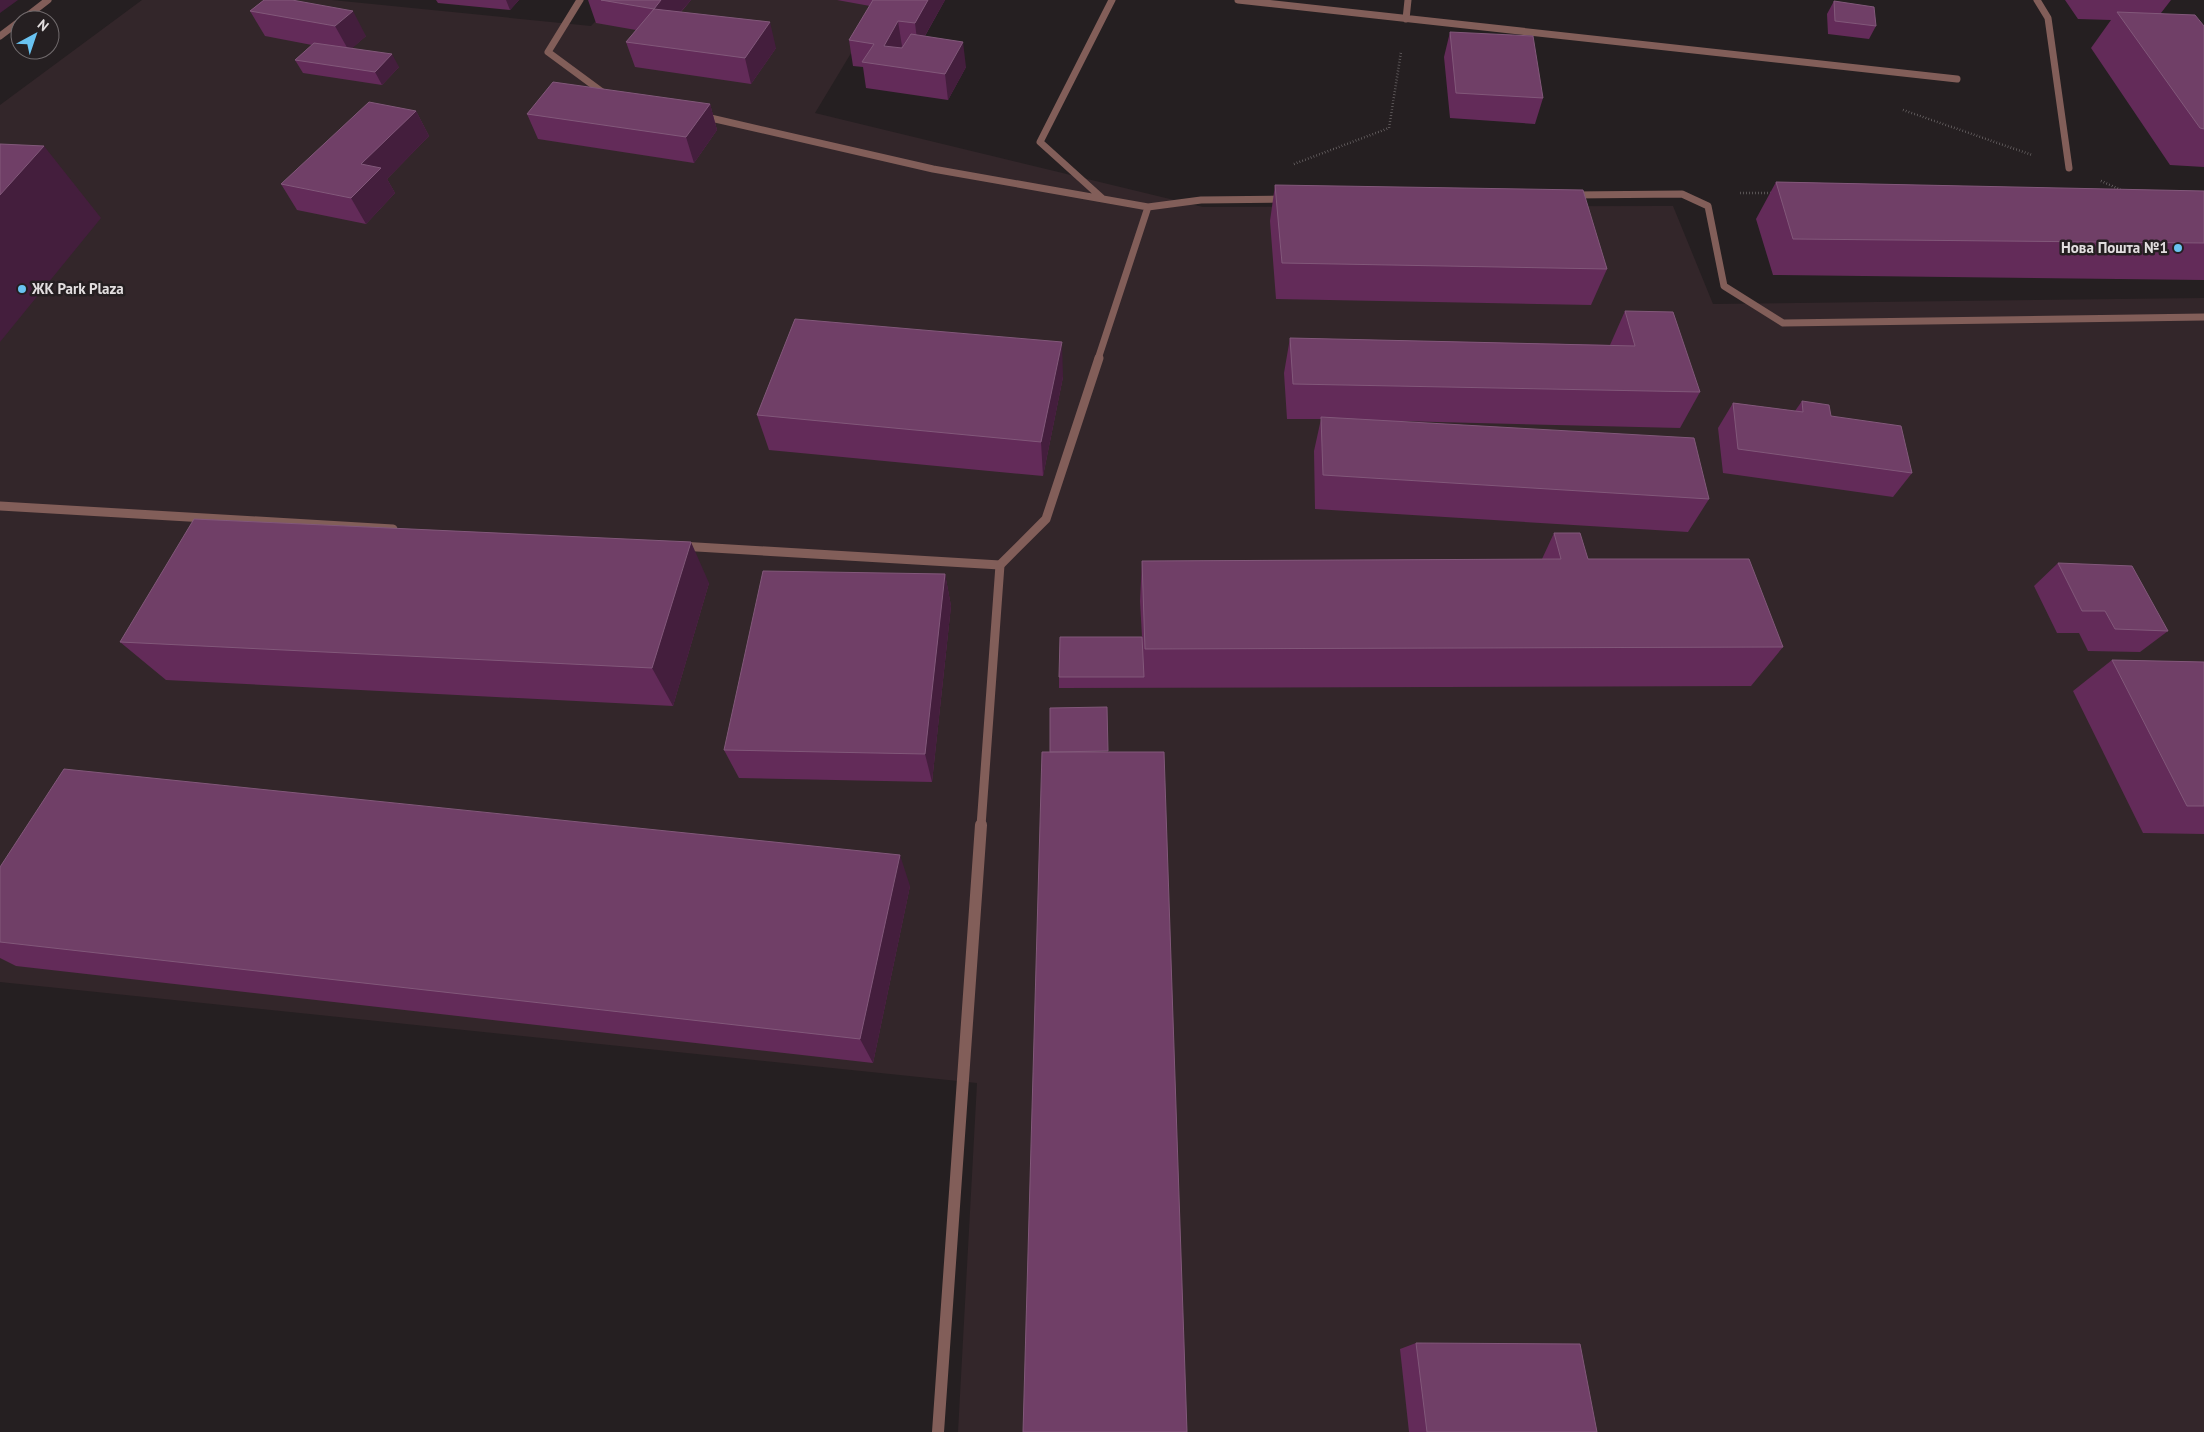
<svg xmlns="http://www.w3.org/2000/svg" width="2204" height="1432" font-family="'PT Sans',sans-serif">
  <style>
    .built { fill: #33262a }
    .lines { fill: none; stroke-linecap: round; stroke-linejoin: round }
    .path { stroke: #8a8586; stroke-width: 2.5; stroke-dasharray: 0.5 2.5; stroke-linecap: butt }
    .lane-far1 { stroke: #825e59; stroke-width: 7 }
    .lane { stroke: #825e59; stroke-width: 9 }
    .street-far1 { stroke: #825e59; stroke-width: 9 }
    .street { stroke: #825e59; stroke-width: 12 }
    .wall { fill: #632b59 }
    .shaded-wall { fill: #441e3d }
    .building { fill: #703f67; stroke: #82587a }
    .poi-dot { fill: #69c3f1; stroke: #251f21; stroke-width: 2 }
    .labels { text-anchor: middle; stroke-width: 5; stroke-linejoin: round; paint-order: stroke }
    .far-poi-label { font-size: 15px; font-weight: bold; fill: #e2dedf; stroke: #251f21; text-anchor: end }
  </style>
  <rect width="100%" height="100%" fill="#251f21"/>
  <path class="built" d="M142 0H332L591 26 616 0H883L815 113 1203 207 1673 206 1713 304 2204 298V1432H958L977 1083 0 982V105Z"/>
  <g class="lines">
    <path class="path" d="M1903 110 2032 155
      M1294 164 1389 128 1401 52
      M2101 181 2123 191
      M1740 193H1774"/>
    <path class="lane-far1" d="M580 0 548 52 605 94
      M1238 0 1957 79
      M2037 0 2048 18 2069 168
      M1406 19 1408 0
      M22 20 48 0
      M0 36 20 21
      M702 116 933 169 1148 207 1201 200 1285 199
      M1572 195 1682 194 1708 206 1724 286 1783 323 2204 317
      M1102 198 1040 142 1112 0
      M1098 359 1148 207"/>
    <path class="lane" d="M1000 565 1046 519 1099 358"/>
    <path class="street-far1" d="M0 506 393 529
      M680 546 1000 565 981 826"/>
    <path class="street" d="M938 1432 981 825"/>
  </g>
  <path class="wall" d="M264 0 366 36 352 48 399 67 382 85 303 73 295 60 312 45 265 36 250 11Z
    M436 0H519L510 10 438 3Z
    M588 0H691L681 12 776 48 751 84 635 67 626 42 636 30 596 23Z
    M837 0H945L925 36 966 67 948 100 866 88 863 67 853 66 849 40 870 6Z
    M2065 0H2171L2161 13 2204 26V167L2170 165 2091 48 2111 20 2078 19Z
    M1834 1 1876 26 1869 39 1828 34 1827 14Z
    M1450 32 1543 98 1535 124 1450 118 1444 57Z
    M710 104 717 130 694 163 538 139 527 114Z
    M416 111 429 136 387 179 395 193 366 224 297 210 281 184Z
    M1776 182 2204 191V280L1773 275 1756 219Z
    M1275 185 1607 269 1591 305 1276 299 1270 221Z
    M1625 311 1700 392 1680 428 1398 421 1709 499 1688 532 1315 509 1314 451 1321 419H1287L1284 373 1290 338 1610 345Z
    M1063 377 1043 476 769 450 757 415Z
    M1802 401 1831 416 1912 473 1893 497 1723 473 1718 428 1733 403 1795 411Z
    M1554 533 1588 559 1783 647 1751 686 1059 688V677L1142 637 1140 601 1142 561 1542 559Z
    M2058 563 2168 631 2140 652 2088 651 2079 633H2057L2034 586Z
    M945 574 951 606 932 782 739 778 724 750Z
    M709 583 673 706 166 680 120 642Z
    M2112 660 2204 662V834L2143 833 2073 691Z
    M0 867 910 886 873 1063 16 966 0 958Z
    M1416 1343 1597 1432H1409L1400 1349Z"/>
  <path class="shaded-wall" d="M0 0H18L0 13Z
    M506 0H519L510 10Z
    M661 0H691L661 34 654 9Z
    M928 0H945L918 48 915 23Z
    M353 11 366 36 349 51 335 26Z
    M898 21 902 46 890 66 884 46Z
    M770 22 776 48 751 84 745 58Z
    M963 42 966 67 948 100 945 74Z
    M392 54 399 67 382 85 375 72Z
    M710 104 717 130 694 163 686 137Z
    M416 111 429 136 387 179 395 193 366 224 351 198 361 164Z
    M44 146 101 218 0 342V195Z
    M1062 342 1063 377 1043 476 1041 442Z
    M691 542 709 583 673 706 652 668Z
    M945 574 951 606 932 782 925 754Z
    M900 855 910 886 873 1063 860 1039Z"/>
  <path class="building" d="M264 0H292L353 11 335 26 250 11Z
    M601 0H661L654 9Z
    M873 0H928L915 23 898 21 884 46 902 48 911 34 963 42 945 74 862 62 874 44 849 40Z
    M1834 1 1874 7 1876 26 1835 21Z
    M654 9 770 22 745 58 626 42Z
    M2117 12 2195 15 2204 26V129L2200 128Z
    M1450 32 1533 36 1543 98 1456 93Z
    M314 43 392 54 375 72 295 60Z
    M553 82 710 104 686 137 527 114Z
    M369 102 416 111 361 164 381 168 351 198 281 184Z
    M0 144 44 146 0 195Z
    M1776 182 2204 191V243L1793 239Z
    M1275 185 1583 190 1607 269 1282 263Z
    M1625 311 1673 312 1700 392 1293 384 1290 338 1635 346Z
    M795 319 1062 342 1041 442 757 415Z
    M1802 401 1829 405 1831 416 1901 426 1912 473 1738 449 1733 403 1803 412Z
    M1321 417 1694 438 1709 499 1323 475Z
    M194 519 691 542 652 668 120 642Z
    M1554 533H1580L1588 559H1749L1783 647 1145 649 1142 561 1561 559Z
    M2058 563 2132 566 2168 631 2115 629 2105 611H2082Z
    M763 571 945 574 925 754 724 750Z
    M1060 637H1142L1144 677H1059Z
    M2112 660 2204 662V806H2187Z
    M1107 707 1108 751 1050 752V708Z
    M1042 752H1164L1187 1432H1023Z
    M64 769 900 855 860 1039 0 942V867Z
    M1416 1343 1580 1344 1597 1432H1427Z"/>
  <g class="poi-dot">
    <circle cx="2178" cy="248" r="5"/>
    <circle cx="22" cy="289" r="5"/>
  </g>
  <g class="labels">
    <g class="far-poi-label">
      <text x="2168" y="253">Нова Пошта №1</text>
      <text x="32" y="294" text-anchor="start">ЖК Park Plaza</text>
    </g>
  </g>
  <g transform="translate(35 35) rotate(40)"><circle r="24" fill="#251f21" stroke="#716b6d"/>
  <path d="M0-4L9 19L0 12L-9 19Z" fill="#69c3f1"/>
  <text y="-8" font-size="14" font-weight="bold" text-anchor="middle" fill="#e2dedf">N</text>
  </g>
</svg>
